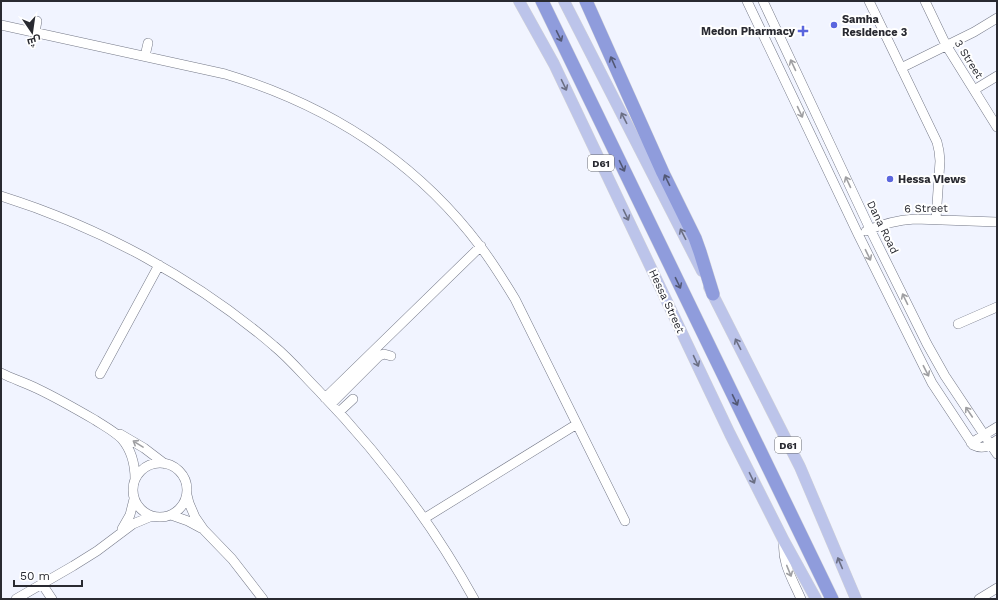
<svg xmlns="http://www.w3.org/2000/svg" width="998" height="600" font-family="'Work Sans',Cairo,sans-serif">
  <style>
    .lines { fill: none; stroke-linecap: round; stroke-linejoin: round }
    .minor-casing { stroke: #747887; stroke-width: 10 }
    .major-casing { stroke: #d4d4d6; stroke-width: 12 }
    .highway-casing { stroke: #d4d4d6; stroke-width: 14 }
    .minor { stroke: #fff; stroke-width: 9 }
    .major { stroke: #bcc4ea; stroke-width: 11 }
    .highway { stroke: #8f9cdc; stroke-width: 13 }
    .oneway { stroke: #525875 }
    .oneway2 { stroke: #9f9fa2 }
    .oneway3 { stroke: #6b6f84 }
    .poi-dot { fill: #5b66de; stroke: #fff; stroke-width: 1.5 }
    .labels { text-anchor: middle; stroke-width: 4; stroke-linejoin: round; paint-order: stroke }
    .shield { fill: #fff; stroke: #696a6f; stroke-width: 1 }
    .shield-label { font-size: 10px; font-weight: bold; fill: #292a31 }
    .poi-label { font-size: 11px; font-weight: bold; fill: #292a31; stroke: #fff; text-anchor: start }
    .street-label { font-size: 11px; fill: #292a31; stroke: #fff }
  </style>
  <rect width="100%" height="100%" fill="#f1f4ff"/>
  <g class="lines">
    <defs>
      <path id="minor" d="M747 1 858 234 932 383 973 445C983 450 989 446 997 440
        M763 1 870 229 927 344 945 376 997 454
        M869 1 937 142 939 151 940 161 936 219
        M925 1 946 45 997 127
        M1 25 225 74C328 105 415 160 480 246 493 263 504 281 515 299L625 521
        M35 32 37 21
        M145 56 148 43
        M901 68 974 32 997 18
        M974 90 997 76
        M1 196C100 227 196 279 274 346 290 359 303 375 317 389 379 453 431 521 474 599
        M866 231C882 224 898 220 915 219L997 222
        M958 324 997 307
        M1 373C13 379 26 383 38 389 57 398 76 409 95 420 104 426 114 431 122 439 132 451 135 465 135 479
        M100 374 159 265
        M325 398 481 246
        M331 404 379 356 384 354 391 356
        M339 412 353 399
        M120 434 144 448 165 464
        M971 443 997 427
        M133 490a27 27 0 1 1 54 0a27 27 0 1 1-54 0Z
        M187 495 189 503 195 517 204 530 232 559 263 599
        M171 515 188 521 201 528
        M425 518 577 424
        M122 529 130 515 134 499
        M784 541C781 562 793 580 801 599
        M42 584 52 599
        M16 599 73 566 97 551 133 524 152 516
        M979 599 997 588"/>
      <path id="major" d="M519 1 554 64 730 434 784 541 816 599
        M564 1 702 271
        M709 287 800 467 856 599"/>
      <path id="highway" d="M542 1 832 599
        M586 1 663 173 695 238 700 252 713 294"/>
    </defs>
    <use href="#minor" class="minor-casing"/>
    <use href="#major" class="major-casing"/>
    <use href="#highway" class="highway-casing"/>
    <use href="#minor" class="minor"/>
    <use href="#major" class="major"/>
    <use href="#highway" class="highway"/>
  </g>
  <defs><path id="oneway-shaft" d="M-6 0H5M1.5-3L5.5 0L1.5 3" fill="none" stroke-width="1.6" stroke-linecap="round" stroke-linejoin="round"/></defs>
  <g class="oneway">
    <use href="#oneway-shaft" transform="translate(559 36) rotate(64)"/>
    <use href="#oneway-shaft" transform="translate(613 62) rotate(-114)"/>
    <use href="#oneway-shaft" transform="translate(622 166) rotate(64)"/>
    <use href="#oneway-shaft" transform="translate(667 180) rotate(-116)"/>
    <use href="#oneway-shaft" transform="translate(678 283) rotate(64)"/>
    <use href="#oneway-shaft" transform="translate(735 400) rotate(64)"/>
  </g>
  <g class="oneway2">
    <use href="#oneway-shaft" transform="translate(793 65) rotate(-115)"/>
    <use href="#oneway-shaft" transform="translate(800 112) rotate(65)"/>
    <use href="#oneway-shaft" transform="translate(848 182) rotate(-115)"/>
    <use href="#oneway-shaft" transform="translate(868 255) rotate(64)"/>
    <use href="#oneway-shaft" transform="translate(905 299) rotate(-116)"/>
    <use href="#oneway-shaft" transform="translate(926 371) rotate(63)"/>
    <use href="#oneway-shaft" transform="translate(969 412) rotate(-124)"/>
    <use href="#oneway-shaft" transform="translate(138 444) rotate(-148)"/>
    <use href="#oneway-shaft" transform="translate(789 571) rotate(68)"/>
  </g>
  <g class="oneway3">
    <use href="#oneway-shaft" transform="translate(564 85) rotate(64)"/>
    <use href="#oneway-shaft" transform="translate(624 118) rotate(-117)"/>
    <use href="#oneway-shaft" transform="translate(626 215) rotate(64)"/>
    <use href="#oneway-shaft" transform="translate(683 234) rotate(-117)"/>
    <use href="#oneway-shaft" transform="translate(738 344) rotate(-117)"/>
    <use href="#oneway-shaft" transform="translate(696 361) rotate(65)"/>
    <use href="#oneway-shaft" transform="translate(752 478) rotate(64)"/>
    <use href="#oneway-shaft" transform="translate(840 563) rotate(-113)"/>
  </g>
  <g class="poi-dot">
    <circle cx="834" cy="25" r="4"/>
    <path d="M801 25h4v4h4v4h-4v4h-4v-4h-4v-4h4z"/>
    <circle cx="890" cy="179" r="4"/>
  </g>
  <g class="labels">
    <g class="shield">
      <rect x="588" y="155" width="26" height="16" rx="3"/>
      <rect x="775" y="437" width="26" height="16" rx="3"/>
    </g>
    <g class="shield-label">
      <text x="601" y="167">D61</text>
      <text x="788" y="449">D61</text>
    </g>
    <g class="poi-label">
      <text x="842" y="23">Samha<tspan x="842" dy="13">Residence 3</tspan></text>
      <text x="795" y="35" text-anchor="end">Medon Pharmacy</text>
      <text x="898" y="183">Hessa Views</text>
    </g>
    <g class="street-label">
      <text transform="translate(969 59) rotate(58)" y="4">3 Street</text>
      <text transform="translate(926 208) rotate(-1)" y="4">6 Street</text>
      <text transform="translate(883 227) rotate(64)" y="4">Dana Road</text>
      <text transform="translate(667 301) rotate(65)" y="4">Hessa Street</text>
    </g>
  </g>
  <rect width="998" height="600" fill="none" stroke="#292a31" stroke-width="4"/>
  <g transform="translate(32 32) rotate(167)" stroke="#ffffff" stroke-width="3" paint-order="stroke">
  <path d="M0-3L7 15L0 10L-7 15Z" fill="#292a31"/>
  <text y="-6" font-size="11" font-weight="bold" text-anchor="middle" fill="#292a31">ش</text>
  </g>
  <path d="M14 580v6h68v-6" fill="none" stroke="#292a31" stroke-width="2"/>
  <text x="20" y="580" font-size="12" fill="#292a31" stroke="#ffffff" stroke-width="3" paint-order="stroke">50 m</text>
</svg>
